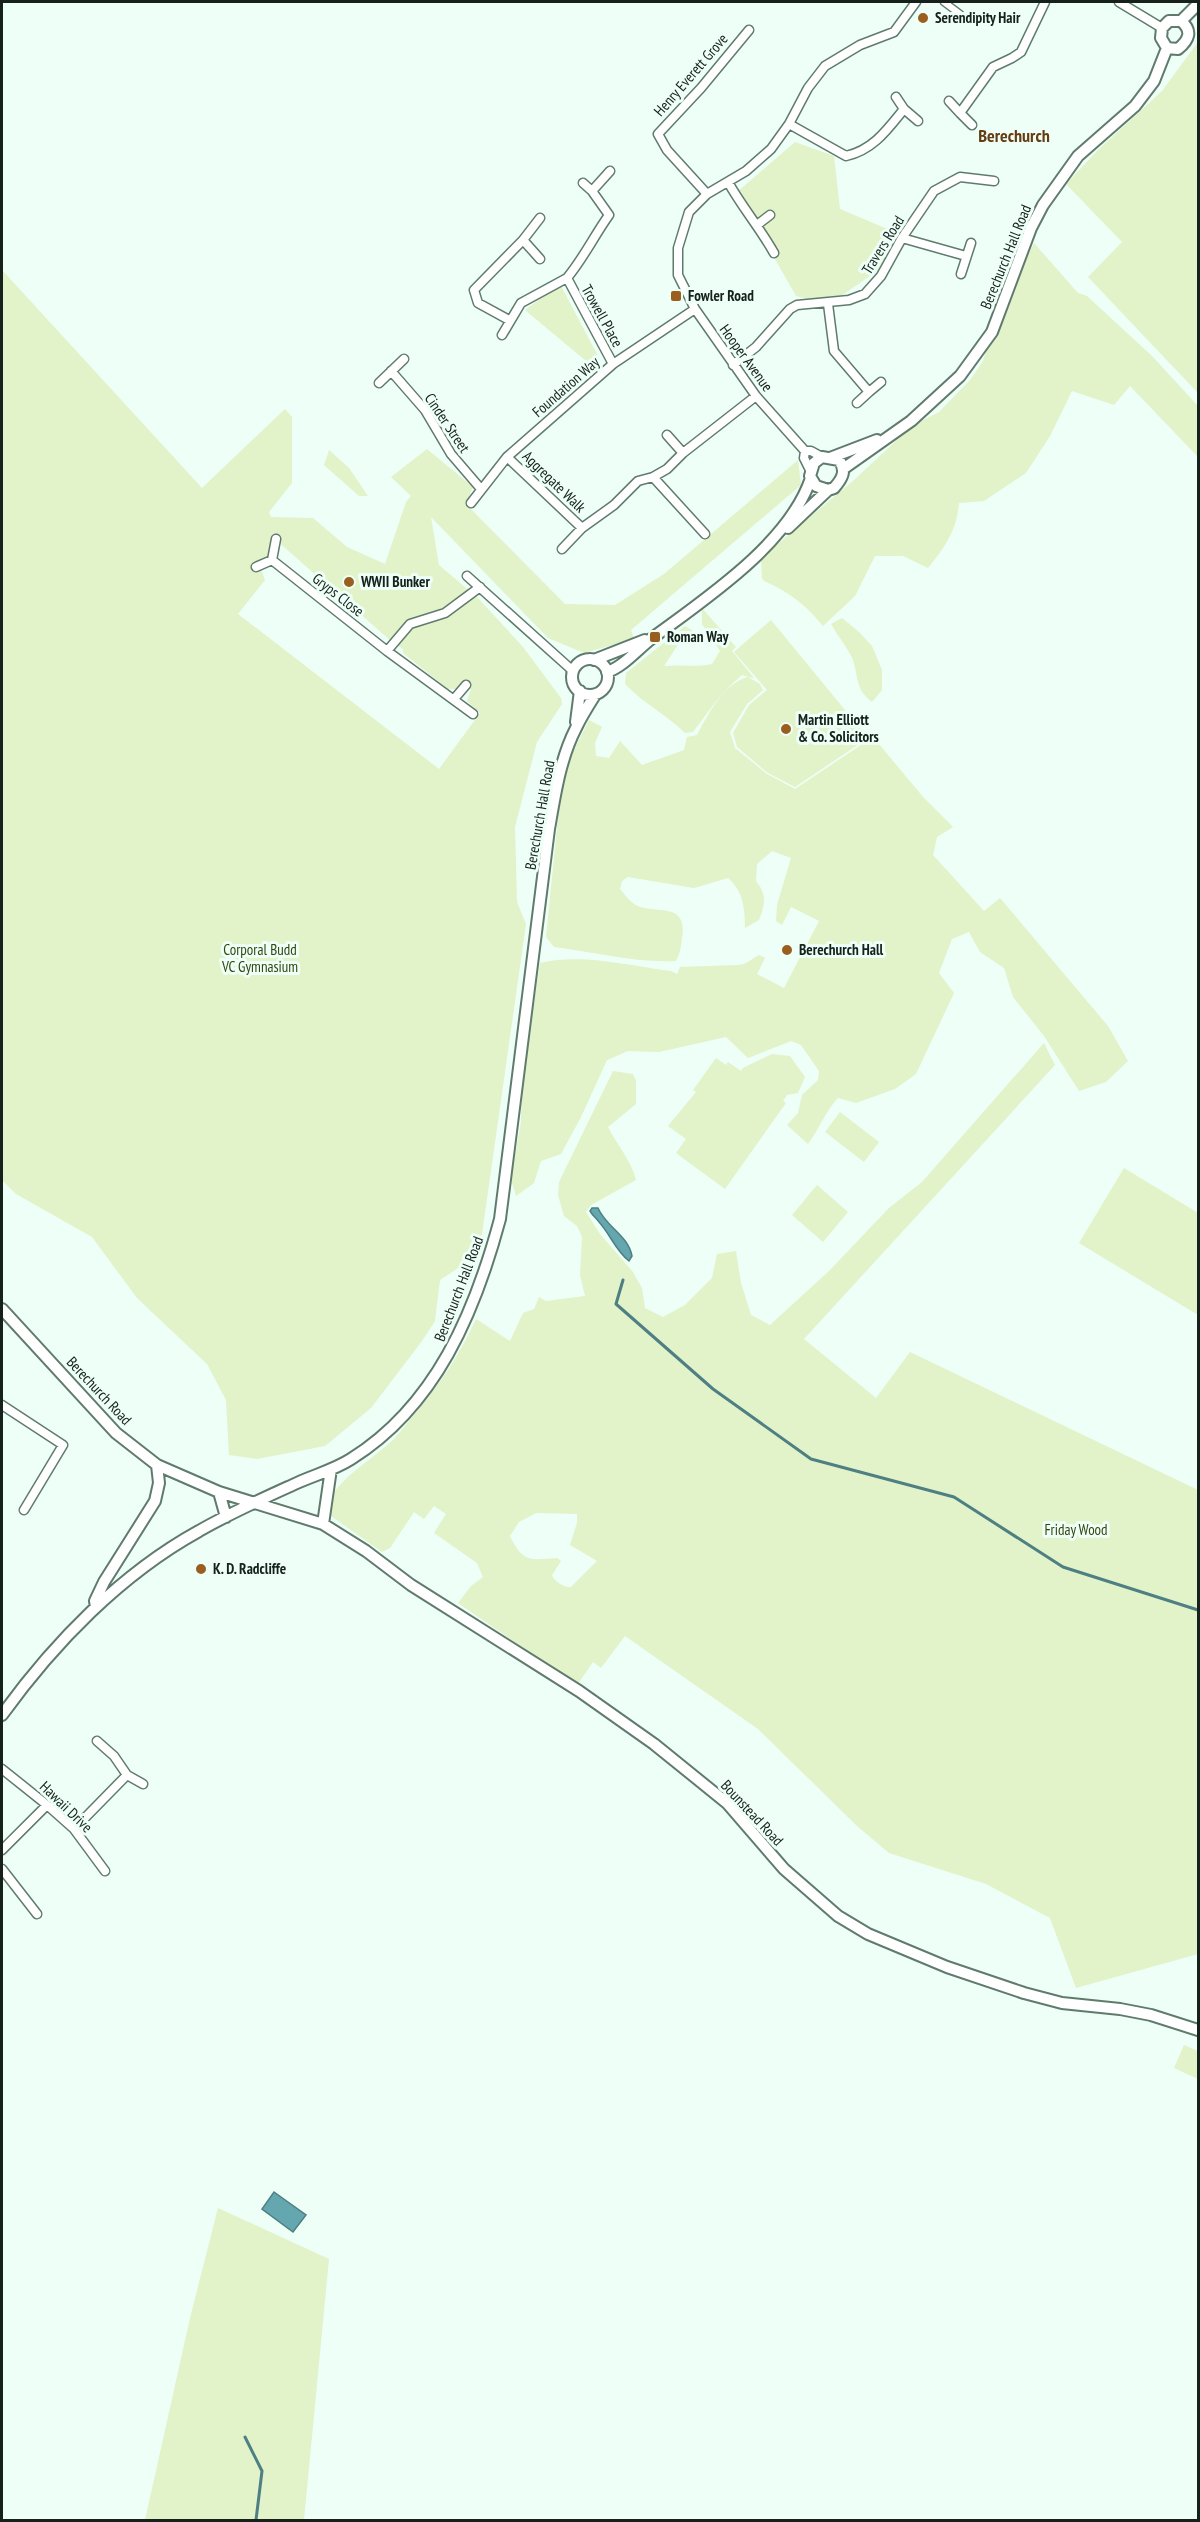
<svg xmlns="http://www.w3.org/2000/svg" width="1200" height="2522" font-family="'PT Sans Narrow',sans-serif">
  <style>
    .green { fill: #e2f2c9; fill-rule: evenodd }
    .water { fill: #65a7af; stroke: #4d7f83; stroke-width: 1.5 }
    .lines { fill: none; stroke-linecap: round; stroke-linejoin: round }
    .stream { stroke: #4d7f83; stroke-width: 3 }
    .pedestrian-casing { stroke: #607b6e; stroke-width: 9 }
    .minor-casing { stroke: #607b6e; stroke-width: 11 }
    .tertiary-casing { stroke: #607b6e; stroke-width: 14 }
    .pedestrian { stroke: #fff; stroke-width: 6 }
    .minor { stroke: #fff; stroke-width: 8 }
    .tertiary { stroke: #fff; stroke-width: 10 }
    .poi-dot { fill: #9a5e1f; stroke: #edfff6; stroke-width: 2 }
    .labels { text-anchor: middle; stroke-width: 6; stroke-linejoin: round; paint-order: stroke }
    .poi-label { font-size: 15px; font-weight: bold; fill: #16211c; stroke: #edfff6; text-anchor: start }
    .street-label { font-size: 15px; fill: #16211c; stroke: #edfff6 }
    .park-label { font-size: 15px; fill: #364510; stroke: #edfff6 }
    .quarter-label { font-size: 18px; font-weight: bold; fill: #663d12; stroke: #edfff6 }
  </style>
  <rect width="100%" height="100%" fill="#edfff6"/>
  <path class="green" d="M1198 42V393L1088 277 1122 242 1066 184 1099 149 1162 91Z
    M795 142 834 156 840 209 899 234 877 271 838 298 811 300 796 296 737 192Z
    M1034 243 1078 293 1087 296 1152 356 1198 406V457L1130 386 1114 405 1072 391 1050 436 1026 473 984 501 959 503C957 530 945 547 928 568L903 556H875L855 596 823 626C807 606 788 591 764 581L762 578 761 558 854 480 912 426 939 412 970 380 983 361 989 339Z
    M2 270 202 488 285 409 292 417V483L269 512 271 517 313 518 347 547 385 564 406 502 411 496 391 477 427 449 473 487 466 504 565 604 615 605 664 574 798 460 801 485 631 630 634 639 584 653 548 638 431 517 439 565 479 599 523 647 561 698 562 704 537 742 515 827 517 902 526 924 482 1234 466 1263 440 1280 435 1321 422 1341 371 1408 325 1446 257 1459 229 1455 226 1400 207 1364 137 1298 92 1237 16 1194 2 1180ZM276 540 391 641 403 649V653L448 689H458L464 685 471 689 467 701 480 713 439 769 238 614 265 580 259 564 275 552Z
    M560 284 598 356 592 366 525 310Z
    M329 450 349 468 368 496H359L324 465Z
    M702 608 736 647 732 651 754 678 748 677 760 684 763 690 747 704 730 732 735 748 767 774 795 789 873 737 924 798 953 827 937 837 933 855 984 911 1000 898 1108 1026 1128 1061 1106 1082 1079 1091 1044 1036 1013 997 1004 968 980 952 969 932 952 939 939 973 954 993 916 1074 895 1089 856 1103 838 1098C824 1113 820 1128 808 1144L787 1125 798 1113 802 1095 818 1080 819 1071 801 1045 791 1041 748 1058 726 1037 659 1052 628 1051 607 1060 581 1117 561 1154 541 1161 534 1183 516 1196 511 1179 521 1122 522 1078 540 963C583 953 628 966 671 971L677 974 680 967 738 965 744 964 759 955 765 958 757 974 784 988 819 921 791 907 782 925 776 921 777 905 791 858 772 851 757 864 756 881C767 894 765 905 759 920L745 928C745 908 743 891 728 878L694 888 628 877 622 881 620 889C624 893 628 900 633 903 650 917 689 898 682 938 681 946 680 954 676 961 635 963 595 952 554 947L546 937 560 798 571 756 589 720 602 727 595 743 596 756 609 758 620 741 642 765 684 750 687 737 697 735C709 713 723 684 748 677L742 675C721 692 709 711 693 732L685 733C666 714 644 704 625 684L626 673 685 626 695 632 679 643 664 666C681 664 693 668 712 664L720 651 702 624Z
    M842 618 859 632 872 646 882 670V690L872 702C855 688 859 679 853 660 851 653 836 633 831 624Z
    M771 620 868 738 795 787 768 773 737 747 733 733 749 705 767 690 734 652Z
    M1044 1043 1055 1065 804 1339 876 1398 910 1352 1198 1490V1954L1076 1988 1050 1918 986 1884 889 1853 857 1826 758 1729 625 1636 601 1668 593 1662 577 1685 458 1603 471 1586 483 1577 477 1563 434 1533 446 1514 434 1506 424 1519 414 1512 390 1548 382 1552 331 1516C328 1510 326 1506 329 1499 344 1476 366 1463 386 1446 397 1438 405 1425 414 1415 440 1384 459 1356 476 1319L510 1341 523 1313 534 1309 539 1297 546 1301 585 1296 580 1275 582 1237 577 1226 564 1216 558 1195 559 1182 613 1071 633 1074 636 1081V1104L608 1127C617 1145 631 1160 636 1180L591 1205 586 1212 600 1234 633 1272 642 1288 645 1308 663 1317 685 1305 712 1278 717 1254 736 1251 741 1283 751 1315 770 1325 829 1271 889 1208 922 1182ZM536 1513 577 1514V1523L570 1545 597 1561 571 1587C564 1588 554 1581 552 1575L561 1561 557 1558C530 1560 523 1563 510 1536L519 1522Z
    M772 1054 790 1056 805 1077 798 1093 787 1095 783 1101 786 1103 725 1189 676 1153 686 1139 668 1126 696 1092 693 1090 716 1058 726 1065 728 1062 741 1071 743 1068Z
    M840 1112 879 1142 864 1162 825 1132Z
    M1124 1168 1198 1213V1315L1079 1243Z
    M817 1185 848 1212 823 1242 792 1215Z
    M1184 2045 1198 2051V2079L1174 2068Z
    M218 2208 329 2259 304 2520H145L190 2318Z"/>
  <path class="water" d="M592 1208H598C606 1227 628 1235 632 1256L629 1261C616 1251 610 1234 599 1222 596 1218 593 1216 590 1211Z
    M274 2192 306 2215 293 2232 262 2209Z"/>
  <g class="lines">
    <path class="stream" d="M623 1280 616 1304 713 1389 811 1459 954 1497 1063 1567 1198 1610
      M245 2437 262 2471 256 2520"/>
    <defs>
      <path id="pedestrian" d="M944 2 960 14 962 19"/>
      <path id="minor" d="M1119 2 1162 28
        M896 97 904 109
        M949 101 960 113 993 67 1012 58 1021 52 1045 2
        M960 113 972 125
        M789 124 846 156C873 150 887 130 904 109L918 121
        M610 171 592 191 609 215C594 236 583 259 567 278L613 364
        M728 182C742 207 760 228 774 253
        M583 183 592 191
        M707 194 667 150 658 134 701 88 749 30
        M757 225 770 215
        M902 238 966 256
        M523 240 540 218
        M961 274 971 243
        M828 304 834 351 869 392 857 403
        M509 320 478 303 474 290 523 240 540 259
        M502 335 521 303 567 278
        M733 365 756 347 790 309 797 305 849 300 865 294 881 276 902 238 934 191 960 177 994 181
        M391 371 425 410 451 454 481 489
        M379 383 404 359
        M869 392 881 382
        M667 435 683 453
        M805 451 804 458 811 472
        M507 457 582 528
        M822 457 811 451H805L756 396 695 309 678 275V248L689 212 707 194 746 171 771 149 789 124 808 88 825 66 860 45 894 32 916 2
        M653 477 705 534
        M471 503 507 457 613 364 695 309
        M276 539 272 560 387 651 410 624 445 613 480 587
        M562 549 582 528 614 505 638 481 653 477 667 469 683 453 756 396
        M256 567 272 560
        M467 576 573 671
        M387 651 473 714
        M454 699 466 685
        M2 1405 63 1445 24 1510
        M97 1741 114 1756 127 1775
        M2 1769 47 1805 74 1829 105 1871
        M74 1829 127 1775 143 1784
        M2 1850 47 1805
        M2 1869 37 1914"/>
      <path id="tertiary" d="M1181 21C1193 31 1189 40 1178 49L1167 48 1161 38 1162 28 1169 21H1181L1198 4
        M830 458 877 440
        M843 469 911 421 960 376 992 332 1031 228 1043 205 1078 156 1135 106 1154 81 1167 48
        M788 528 828 490 834 488C842 479 847 471 839 460L822 457 814 463 810 476 816 486 828 490
        M572 677a18 18 0 1 1 36 0a18 18 0 1 1-36 0Z
        M594 660 645 640
        M607 672C623 667 638 649 651 639 705 599 789 544 811 478
        M576 722 580 691
        M2 1309 116 1433 157 1465 219 1492 323 1524 366 1551 411 1585 579 1691 654 1744 727 1803 784 1869 838 1916 868 1934 947 1967 1024 1993 1062 2003 1120 2009 1151 2015 1198 2030
        M219 1492 226 1517
        M323 1524 331 1469
        M96 1607 95 1601 104 1582 155 1501 159 1483 157 1465
        M2 1715C54 1643 121 1574 199 1531 230 1513 264 1498 297 1483 314 1475 334 1470 351 1459 436 1406 475 1312 500 1219L549 829C555 795 560 759 576 728 581 717 588 706 595 695"/>
    </defs>
    <use href="#pedestrian" class="pedestrian-casing"/>
    <use href="#minor" class="minor-casing"/>
    <use href="#tertiary" class="tertiary-casing"/>
    <use href="#pedestrian" class="pedestrian"/>
    <use href="#minor" class="minor"/>
    <use href="#tertiary" class="tertiary"/>
  </g>
  <g class="poi-dot">
    <circle cx="923" cy="18" r="6"/>
    <rect x="670" y="290" width="12" height="12" rx="3"/>
    <circle cx="349" cy="582" r="6"/>
    <rect x="649" y="631" width="12" height="12" rx="3"/>
    <circle cx="786" cy="729" r="6"/>
    <circle cx="787" cy="950" r="6"/>
    <circle cx="201" cy="1569" r="6"/>
  </g>
  <g class="labels">
    <g class="poi-label">
      <text x="935" y="23">Serendipity Hair</text>
      <text x="688" y="301">Fowler Road</text>
      <text x="361" y="587">WWII Bunker</text>
      <text x="667" y="642">Roman Way</text>
      <text x="798" y="725">Martin Elliott<tspan x="798" dy="17">&amp; Co. Solicitors</tspan></text>
      <text x="799" y="955">Berechurch Hall</text>
      <text x="213" y="1574">K. D. Radcliffe</text>
    </g>
    <g class="street-label">
      <text transform="translate(691 75) rotate(-49)" y="5">Henry Everett Grove</text>
      <text transform="translate(883 245) rotate(-58)" y="5">Travers Road</text>
      <text transform="translate(1006 257) rotate(-68)" y="5">Berechurch Hall Road</text>
      <text transform="translate(602 316) rotate(61)" y="5">Trowell Place</text>
      <text transform="translate(746 358) rotate(54)" y="5">Hooper Avenue</text>
      <text transform="translate(566 387) rotate(-41)" y="5">Foundation Way</text>
      <text transform="translate(447 423) rotate(56)" y="5">Cinder Street</text>
      <text transform="translate(554 482) rotate(44)" y="5">Aggregate Walk</text>
      <text transform="translate(338 595) rotate(38)" y="5">Gryps Close</text>
      <text transform="translate(540 815) rotate(-80)" y="5">Berechurch Hall Road</text>
      <text transform="translate(459 1289) rotate(-69)" y="5">Berechurch Hall Road</text>
      <text transform="translate(99 1391) rotate(47)" y="5">Berechurch Road</text>
      <text transform="translate(66 1807) rotate(44)" y="5">Hawaii Drive</text>
      <text transform="translate(752 1813) rotate(47)" y="5">Bounstead Road</text>
    </g>
    <g class="park-label">
      <text x="260" y="955">Corporal Budd<tspan x="260" dy="17">VC Gymnasium</tspan></text>
      <text x="1076" y="1535">Friday Wood</text>
    </g>
    <g class="quarter-label">
      <text x="1014" y="142">Berechurch</text>
    </g>
  </g>
  <rect width="1200" height="2522" fill="none" stroke="#16211c" stroke-width="6"/>
</svg>
